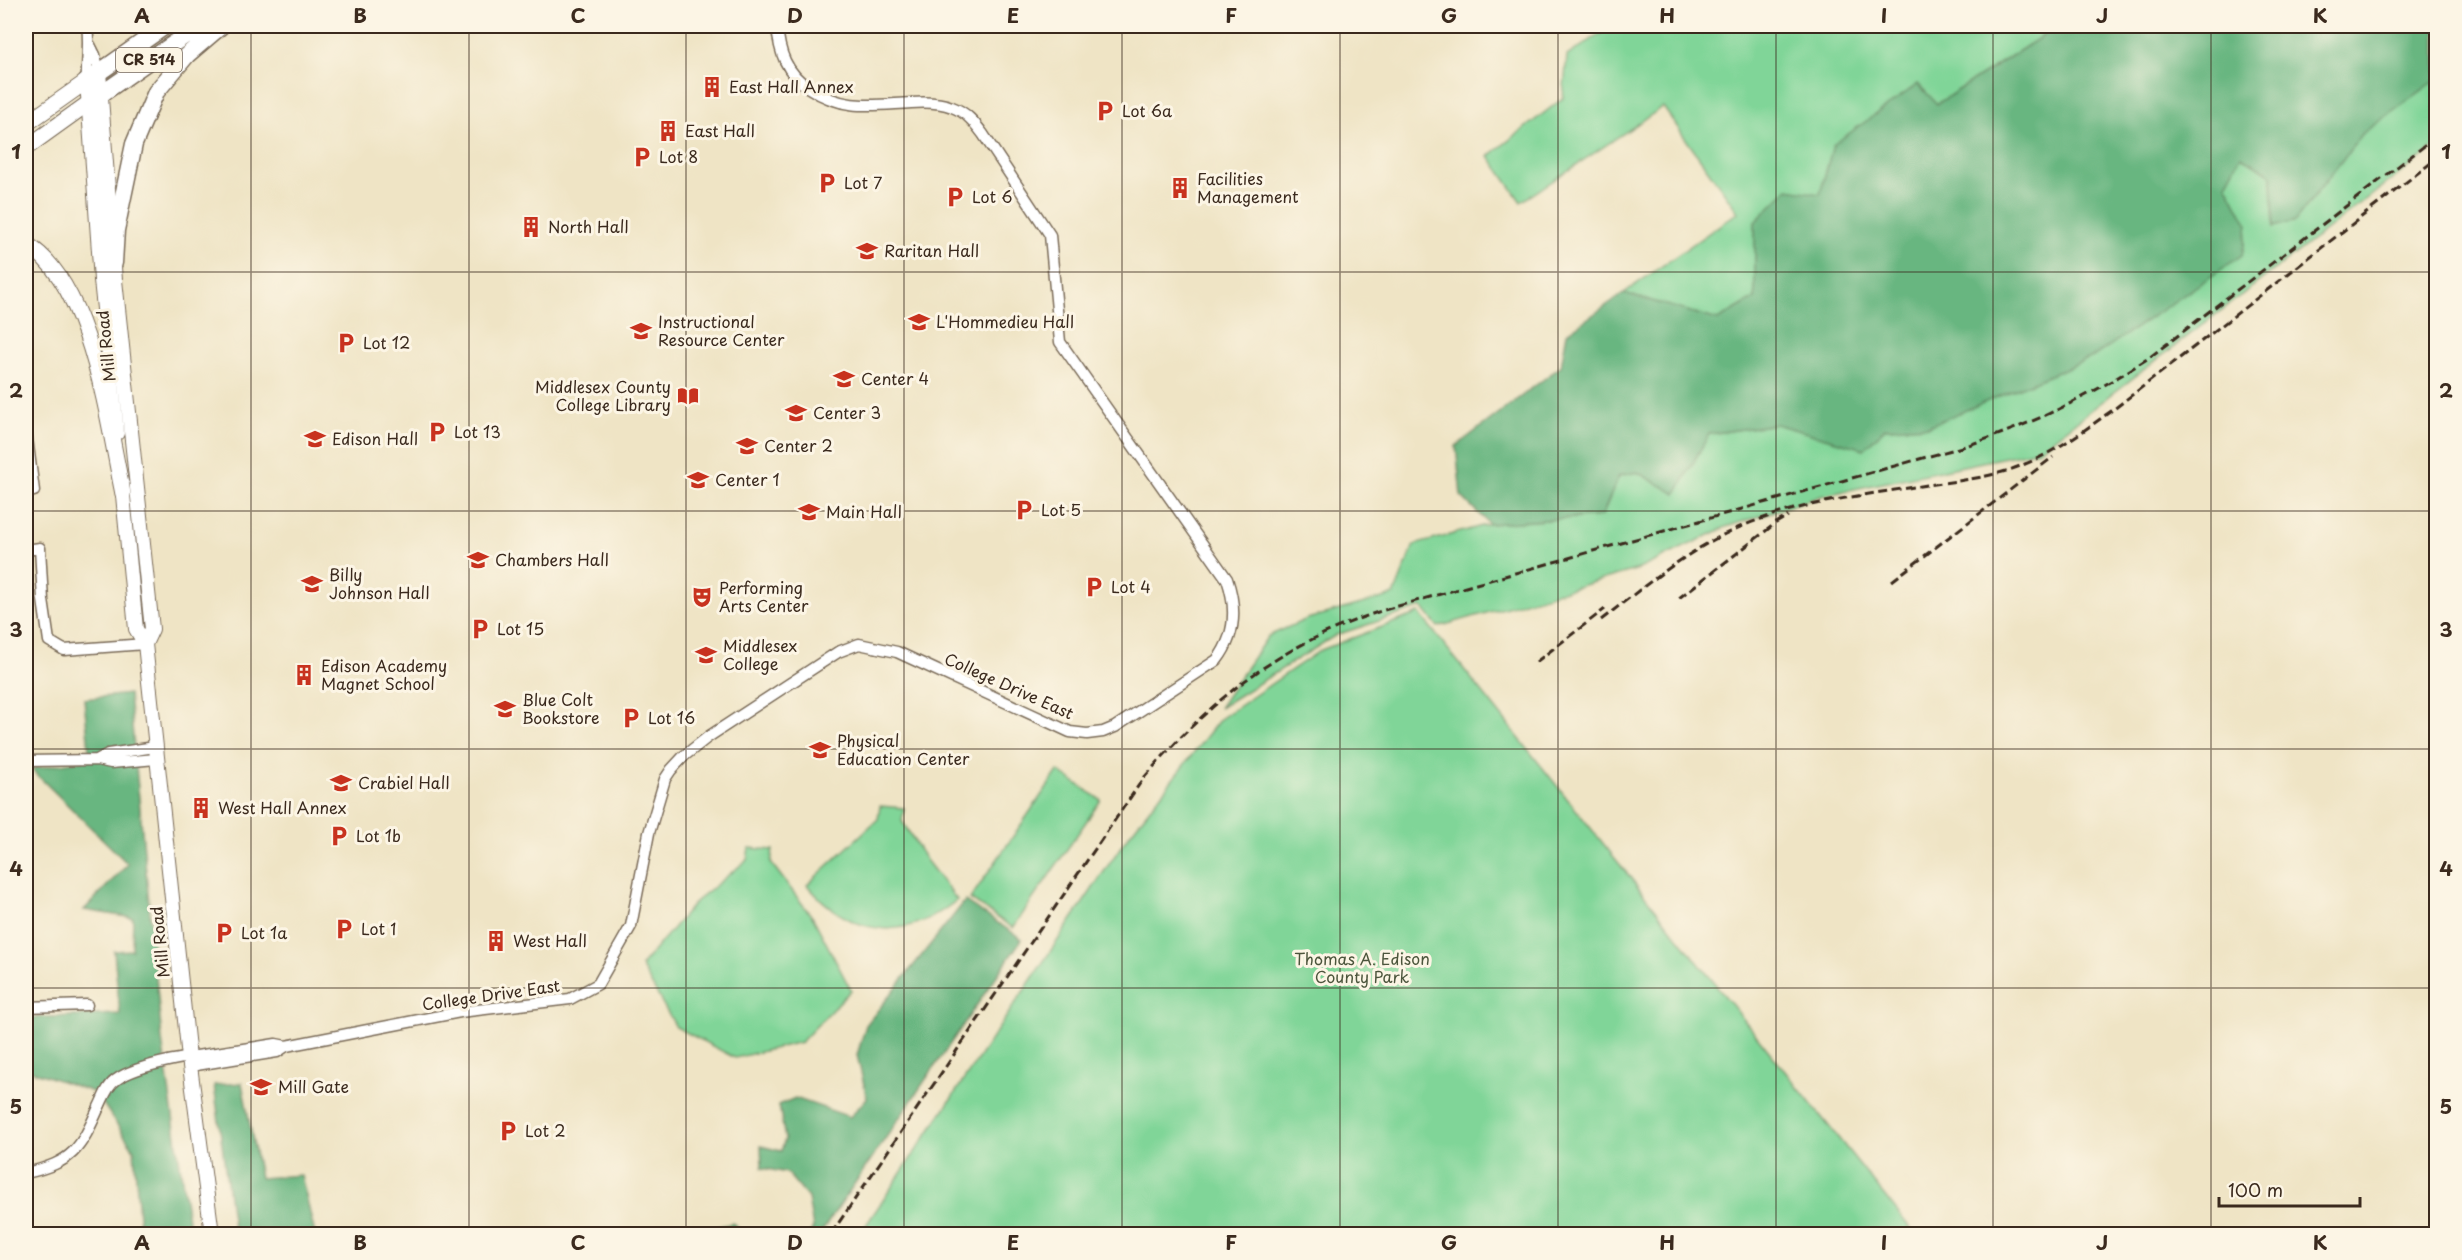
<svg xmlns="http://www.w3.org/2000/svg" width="2462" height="1260" font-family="'Playpen Sans',sans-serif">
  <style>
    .green { fill: #80d598; stroke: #5e805b; stroke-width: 1.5 }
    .forest { fill: #68b680; stroke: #52704f; stroke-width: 1.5 }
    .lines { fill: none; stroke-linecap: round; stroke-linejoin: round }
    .minor-casing { stroke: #7a6b58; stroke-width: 13 }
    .tertiary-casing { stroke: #7a6b58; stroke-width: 16 }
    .secondary-casing { stroke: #7a6b58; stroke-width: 17 }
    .primary-casing { stroke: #7a6b58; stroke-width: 19 }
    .minor { stroke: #fff; stroke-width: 10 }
    .tertiary { stroke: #fff; stroke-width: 14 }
    .secondary { stroke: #fff; stroke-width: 15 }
    .primary { stroke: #fff; stroke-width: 16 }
    .rail { stroke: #3b2a1e; stroke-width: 3; stroke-dasharray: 9 4.5; stroke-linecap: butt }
    .grid { fill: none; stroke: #3b2a1e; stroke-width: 1.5; stroke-opacity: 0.55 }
    .labels { text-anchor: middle; stroke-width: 6; stroke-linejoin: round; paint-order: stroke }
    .shield { fill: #fcf5e5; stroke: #75675a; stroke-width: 1.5 }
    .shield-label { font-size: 15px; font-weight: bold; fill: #3b2a1e }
    .poi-label { font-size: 16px; fill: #3b2a1e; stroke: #fcf5e5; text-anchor: start }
    .street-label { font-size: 16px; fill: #3b2a1e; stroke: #fcf5e5 }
    .park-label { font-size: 16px; fill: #4c553c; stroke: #fcf5e5 }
    .neatline { fill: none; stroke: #3b2a1e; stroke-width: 2 }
    .grid-label { font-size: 20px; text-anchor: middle; font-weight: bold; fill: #3b2a1e }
  </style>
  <rect width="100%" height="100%" fill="#fcf5e5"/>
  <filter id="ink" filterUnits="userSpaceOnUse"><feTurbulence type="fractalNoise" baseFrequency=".0167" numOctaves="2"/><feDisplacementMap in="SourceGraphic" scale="12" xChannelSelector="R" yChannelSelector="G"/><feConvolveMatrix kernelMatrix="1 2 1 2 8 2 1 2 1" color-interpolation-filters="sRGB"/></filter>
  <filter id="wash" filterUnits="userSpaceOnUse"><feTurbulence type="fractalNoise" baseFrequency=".008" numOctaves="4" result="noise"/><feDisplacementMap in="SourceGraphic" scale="24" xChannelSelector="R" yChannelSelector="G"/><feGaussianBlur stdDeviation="1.35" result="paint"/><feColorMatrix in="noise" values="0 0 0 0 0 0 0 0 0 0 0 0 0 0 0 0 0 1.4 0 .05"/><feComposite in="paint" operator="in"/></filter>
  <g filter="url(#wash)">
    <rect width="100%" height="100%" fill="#efe4c5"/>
    <path class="green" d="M1612 26H2058L1937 104 1918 84 1820 195 1755 222V298L1718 320 1624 293 1738 212 1663 107 1521 202 1489 156 1563 98 1567 56Z
      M2436 80V146L2039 450 1821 496 1726 527 1639 569 1438 627 1422 607 1336 635 1219 708 1268 636 1307 619 1394 595 1414 545 1489 524 1601 516 1619 476 1637 472 1676 493 1709 434 1776 424 1864 449 1885 428 1928 426 2248 225 2226 184 2241 156 2272 175 2274 227 2295 221 2363 133Z
      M1419 613 1915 1234H860L1126 839 1220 719 1321 650Z
      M1058 771 1101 800 1013 928 970 899Z
      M880 806 904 808 902 821 926 860 957 900C903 944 851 936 807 885L878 819Z
      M749 848 773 850 771 863 813 918 851 990 801 1042 735 1058 676 1027 641 966 696 901 747 860Z"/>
    <path class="forest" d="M2058 26H2436V80L2363 133 2295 221 2274 227 2272 175 2241 156 2226 184 2248 225 2242 255 2093 357 1928 426 1885 428 1864 449 1776 424 1709 434 1676 494 1637 472 1619 476 1602 516 1489 524 1461 496 1456 446 1561 366 1567 333 1624 293 1718 320 1755 298V222L1788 189 1820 194 1833 145 1918 84 1937 104Z
      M129 694 162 1040 190 1234 163 1229 140 1232 134 1150 96 1093 26 1069V1018L120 1014 114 951 132 950 133 918 84 910 128 864 31 769 90 759 84 699Z
      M965 901 1022 939 820 1234H809L813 1228 808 1198 787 1173 762 1168 761 1146 781 1151 785 1139 779 1105 795 1098 850 1117 867 1098 857 1055 866 1025Z
      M242 1083 260 1178 301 1175 315 1234H234L214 1085Z
      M733 1223 743 1234H689Z"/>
  </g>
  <g filter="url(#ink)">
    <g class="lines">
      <defs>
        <path id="minor" d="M90 45 95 55 99 72
          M87 81C86 62 90 45 87 26
          M26 430 34 491 26 493
          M26 550 40 548 43 600 49 641 64 650 145 644
          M155 747 108 754 97 760 111 763 156 759
          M26 761 97 760
          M26 1007 87 1005
          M190 1066 277 1052 286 1046
          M26 1173C73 1162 80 1150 99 1107 104 1097 107 1086 116 1080 146 1058 237 1051 276 1044L286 1046 460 1012 570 999 598 984 631 926 649 833 665 779 671 770 684 756 708 737 838 652 859 644 897 652 1070 732 1087 734 1103 732 1115 727 1217 660C1236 635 1237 608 1227 579L1060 342 1050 235 983 134C975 123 966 112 952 107 940 102 925 102 911 103 872 105 844 111 809 88 786 73 779 52 777 26"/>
        <path id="tertiary" d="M99 72 115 280 152 629 145 644
          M87 81 101 280 117 433
          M122 485 136 629 145 644 189 1058 212 1234"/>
        <path id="secondary" d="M26 124 87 81
          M26 148 90 102
          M26 244C91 281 108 424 123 494"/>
        <path id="primary" d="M87 81 165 26
          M90 102 199 26
          M114 263 116 230 134 144 156 92 187 55 221 26"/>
      </defs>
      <use href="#minor" class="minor-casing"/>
      <use href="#tertiary" class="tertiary-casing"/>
      <use href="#secondary" class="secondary-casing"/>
      <use href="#primary" class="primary-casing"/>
      <use href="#minor" class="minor"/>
      <use href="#tertiary" class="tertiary"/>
      <use href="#secondary" class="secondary"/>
      <use href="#primary" class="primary"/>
      <path class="rail" d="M1892 581 2053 457
        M1679 598 1776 523 1788 516
        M1601 620C1650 582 1698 541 1758 520 1812 501 1871 494 1927 485 1960 481 1995 477 2025 464 2057 451 2086 429 2114 409L2436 159
        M1536 662 1605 609
        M831 1234 1143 779C1213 697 1280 644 1384 610L1962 447C2030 426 2091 396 2150 357L2436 137"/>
    </g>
  </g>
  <path class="grid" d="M251 26V1234M469 26V1234M686 26V1234M904 26V1234M1122 26V1234M1340 26V1234M1558 26V1234M1776 26V1234M1993 26V1234M2211 26V1234M26 272H2436M26 511H2436M26 749H2436M26 988H2436"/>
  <defs>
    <symbol id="building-bare" viewBox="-9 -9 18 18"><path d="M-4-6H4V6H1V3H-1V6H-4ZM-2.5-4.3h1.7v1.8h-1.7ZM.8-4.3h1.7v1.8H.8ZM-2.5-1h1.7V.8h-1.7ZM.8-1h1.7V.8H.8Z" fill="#c8321e" stroke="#fcf5e5" stroke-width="2.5" paint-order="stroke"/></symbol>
    <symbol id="parking-bare" viewBox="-9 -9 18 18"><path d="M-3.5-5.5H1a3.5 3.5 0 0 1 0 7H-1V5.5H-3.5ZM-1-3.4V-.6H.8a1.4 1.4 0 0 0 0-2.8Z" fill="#c8321e" stroke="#fcf5e5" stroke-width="2.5" paint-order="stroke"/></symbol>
    <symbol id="university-bare" viewBox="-9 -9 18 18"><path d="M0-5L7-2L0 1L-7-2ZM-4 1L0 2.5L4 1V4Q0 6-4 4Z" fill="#c8321e" stroke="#fcf5e5" stroke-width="2.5" paint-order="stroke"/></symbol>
    <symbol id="library-bare" viewBox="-9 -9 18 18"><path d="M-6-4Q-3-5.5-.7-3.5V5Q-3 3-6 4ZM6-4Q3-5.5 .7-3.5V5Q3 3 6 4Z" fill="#c8321e" stroke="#fcf5e5" stroke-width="2.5" paint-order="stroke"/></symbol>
    <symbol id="theatre-bare" viewBox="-9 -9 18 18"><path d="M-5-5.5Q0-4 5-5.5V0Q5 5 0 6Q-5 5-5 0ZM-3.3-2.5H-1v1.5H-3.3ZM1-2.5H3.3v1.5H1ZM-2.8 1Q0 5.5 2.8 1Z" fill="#c8321e" stroke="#fcf5e5" stroke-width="2.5" paint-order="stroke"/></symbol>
  </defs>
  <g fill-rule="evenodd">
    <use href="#building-bare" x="697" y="72" width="30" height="30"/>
    <use href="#parking-bare" x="1090" y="96" width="30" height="30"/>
    <use href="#building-bare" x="653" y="116" width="30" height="30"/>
    <use href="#parking-bare" x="627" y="142" width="30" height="30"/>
    <use href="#parking-bare" x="812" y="168" width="30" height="30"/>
    <use href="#building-bare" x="1165" y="173" width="30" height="30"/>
    <use href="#parking-bare" x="940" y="182" width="30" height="30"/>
    <use href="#building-bare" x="516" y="212" width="30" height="30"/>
    <use href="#university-bare" x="852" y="236" width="30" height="30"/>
    <use href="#university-bare" x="904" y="307" width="30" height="30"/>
    <use href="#university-bare" x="626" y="316" width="30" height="30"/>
    <use href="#parking-bare" x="331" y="328" width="30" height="30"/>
    <use href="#university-bare" x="829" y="364" width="30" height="30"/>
    <use href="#library-bare" x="673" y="381" width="30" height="30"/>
    <use href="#university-bare" x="781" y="398" width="30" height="30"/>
    <use href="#parking-bare" x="422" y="417" width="30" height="30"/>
    <use href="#university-bare" x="300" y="424" width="30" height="30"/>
    <use href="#university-bare" x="732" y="431" width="30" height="30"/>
    <use href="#university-bare" x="683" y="465" width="30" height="30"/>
    <use href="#parking-bare" x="1009" y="495" width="30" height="30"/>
    <use href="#university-bare" x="794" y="497" width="30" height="30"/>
    <use href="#university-bare" x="463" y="545" width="30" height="30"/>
    <use href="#university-bare" x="297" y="569" width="30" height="30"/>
    <use href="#parking-bare" x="1079" y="572" width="30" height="30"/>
    <use href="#theatre-bare" x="687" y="582" width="30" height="30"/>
    <use href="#parking-bare" x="465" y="614" width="30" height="30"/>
    <use href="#university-bare" x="691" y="640" width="30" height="30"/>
    <use href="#building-bare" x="289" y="660" width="30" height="30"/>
    <use href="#university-bare" x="490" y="694" width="30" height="30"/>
    <use href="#parking-bare" x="616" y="703" width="30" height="30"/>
    <use href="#university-bare" x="805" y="735" width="30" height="30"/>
    <use href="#university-bare" x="326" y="768" width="30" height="30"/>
    <use href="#building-bare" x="186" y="793" width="30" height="30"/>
    <use href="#parking-bare" x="324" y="821" width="30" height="30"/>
    <use href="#parking-bare" x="329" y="914" width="30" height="30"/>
    <use href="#parking-bare" x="209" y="918" width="30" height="30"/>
    <use href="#building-bare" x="481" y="926" width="30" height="30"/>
    <use href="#university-bare" x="246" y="1072" width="30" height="30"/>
    <use href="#parking-bare" x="493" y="1116" width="30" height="30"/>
  </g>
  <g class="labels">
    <rect class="shield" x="116" y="48" width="66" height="24" rx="4.5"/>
    <g class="shield-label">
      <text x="149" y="65">CR 514</text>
    </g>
    <g class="poi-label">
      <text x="729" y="93">East Hall Annex</text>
      <text x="1122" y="117">Lot 6a</text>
      <text x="685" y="137">East Hall</text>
      <text x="659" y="163">Lot 8</text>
      <text x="1197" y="185">Facilities<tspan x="1197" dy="18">Management</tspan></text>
      <text x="844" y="189">Lot 7</text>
      <text x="972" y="203">Lot 6</text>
      <text x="548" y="233">North Hall</text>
      <text x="884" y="257">Raritan Hall</text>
      <text x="658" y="328">Instructional<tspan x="658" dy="18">Resource Center</tspan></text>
      <text x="936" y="328">L'Hommedieu Hall</text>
      <text x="363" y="349">Lot 12</text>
      <text x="861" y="385">Center 4</text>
      <text x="671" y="393" text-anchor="end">Middlesex County<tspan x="671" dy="18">College Library</tspan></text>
      <text x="813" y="419">Center 3</text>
      <text x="454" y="438">Lot 13</text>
      <text x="332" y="445">Edison Hall</text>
      <text x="764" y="452">Center 2</text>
      <text x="715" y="486">Center 1</text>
      <text x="1041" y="516">Lot 5</text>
      <text x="826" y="518">Main Hall</text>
      <text x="495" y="566">Chambers Hall</text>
      <text x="329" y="581">Billy<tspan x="329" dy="18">Johnson Hall</tspan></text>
      <text x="1111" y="593">Lot 4</text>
      <text x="719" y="594">Performing<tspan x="719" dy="18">Arts Center</tspan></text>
      <text x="497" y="635">Lot 15</text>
      <text x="723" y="652">Middlesex<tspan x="723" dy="18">College</tspan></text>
      <text x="321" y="672">Edison Academy<tspan x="321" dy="18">Magnet School</tspan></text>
      <text x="522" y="706">Blue Colt<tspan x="522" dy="18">Bookstore</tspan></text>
      <text x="648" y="724">Lot 16</text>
      <text x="837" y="747">Physical<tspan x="837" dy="18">Education Center</tspan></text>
      <text x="358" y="789">Crabiel Hall</text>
      <text x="218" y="814">West Hall Annex</text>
      <text x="356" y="842">Lot 1b</text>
      <text x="361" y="935">Lot 1</text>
      <text x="241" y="939">Lot 1a</text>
      <text x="513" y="947">West Hall</text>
      <text x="278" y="1093">Mill Gate</text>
      <text x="525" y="1137">Lot 2</text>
    </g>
    <g class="street-label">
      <text transform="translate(106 346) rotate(-96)" y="6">Mill Road</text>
      <text transform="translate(1009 686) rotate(24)" y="6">College Drive East</text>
      <text transform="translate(160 942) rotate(-96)" y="6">Mill Road</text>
      <text transform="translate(491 995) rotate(-8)" y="6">College Drive East</text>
    </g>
    <g class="park-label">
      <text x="1362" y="965">Thomas A. Edison<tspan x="1362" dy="18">County Park</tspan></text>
    </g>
  </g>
  <rect width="2462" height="1260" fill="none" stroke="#fcf5e5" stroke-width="66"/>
  <path d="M2219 1197v9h141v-9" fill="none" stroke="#3b2a1e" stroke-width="3"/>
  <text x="2228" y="1197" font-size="18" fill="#3b2a1e" stroke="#fcf5e5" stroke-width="4.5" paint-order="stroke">100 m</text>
  <rect x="33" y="33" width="2396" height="1194" class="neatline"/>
  <g class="grid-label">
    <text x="142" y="23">A</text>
    <text x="360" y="23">B</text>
    <text x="578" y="23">C</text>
    <text x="795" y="23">D</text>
    <text x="1013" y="23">E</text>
    <text x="1231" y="23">F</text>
    <text x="1449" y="23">G</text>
    <text x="1667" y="23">H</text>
    <text x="1884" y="23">I</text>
    <text x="2102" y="23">J</text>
    <text x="2320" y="23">K</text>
    <text x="16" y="159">1</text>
    <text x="2446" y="159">1</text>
    <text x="16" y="398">2</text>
    <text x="2446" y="398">2</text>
    <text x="16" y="637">3</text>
    <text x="2446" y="637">3</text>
    <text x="16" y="876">4</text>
    <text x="2446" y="876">4</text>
    <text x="16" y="1114">5</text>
    <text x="2446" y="1114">5</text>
    <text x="142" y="1250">A</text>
    <text x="360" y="1250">B</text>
    <text x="578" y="1250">C</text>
    <text x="795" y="1250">D</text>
    <text x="1013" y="1250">E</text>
    <text x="1231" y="1250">F</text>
    <text x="1449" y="1250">G</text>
    <text x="1667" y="1250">H</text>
    <text x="1884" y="1250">I</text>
    <text x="2102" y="1250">J</text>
    <text x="2320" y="1250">K</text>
  </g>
</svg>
